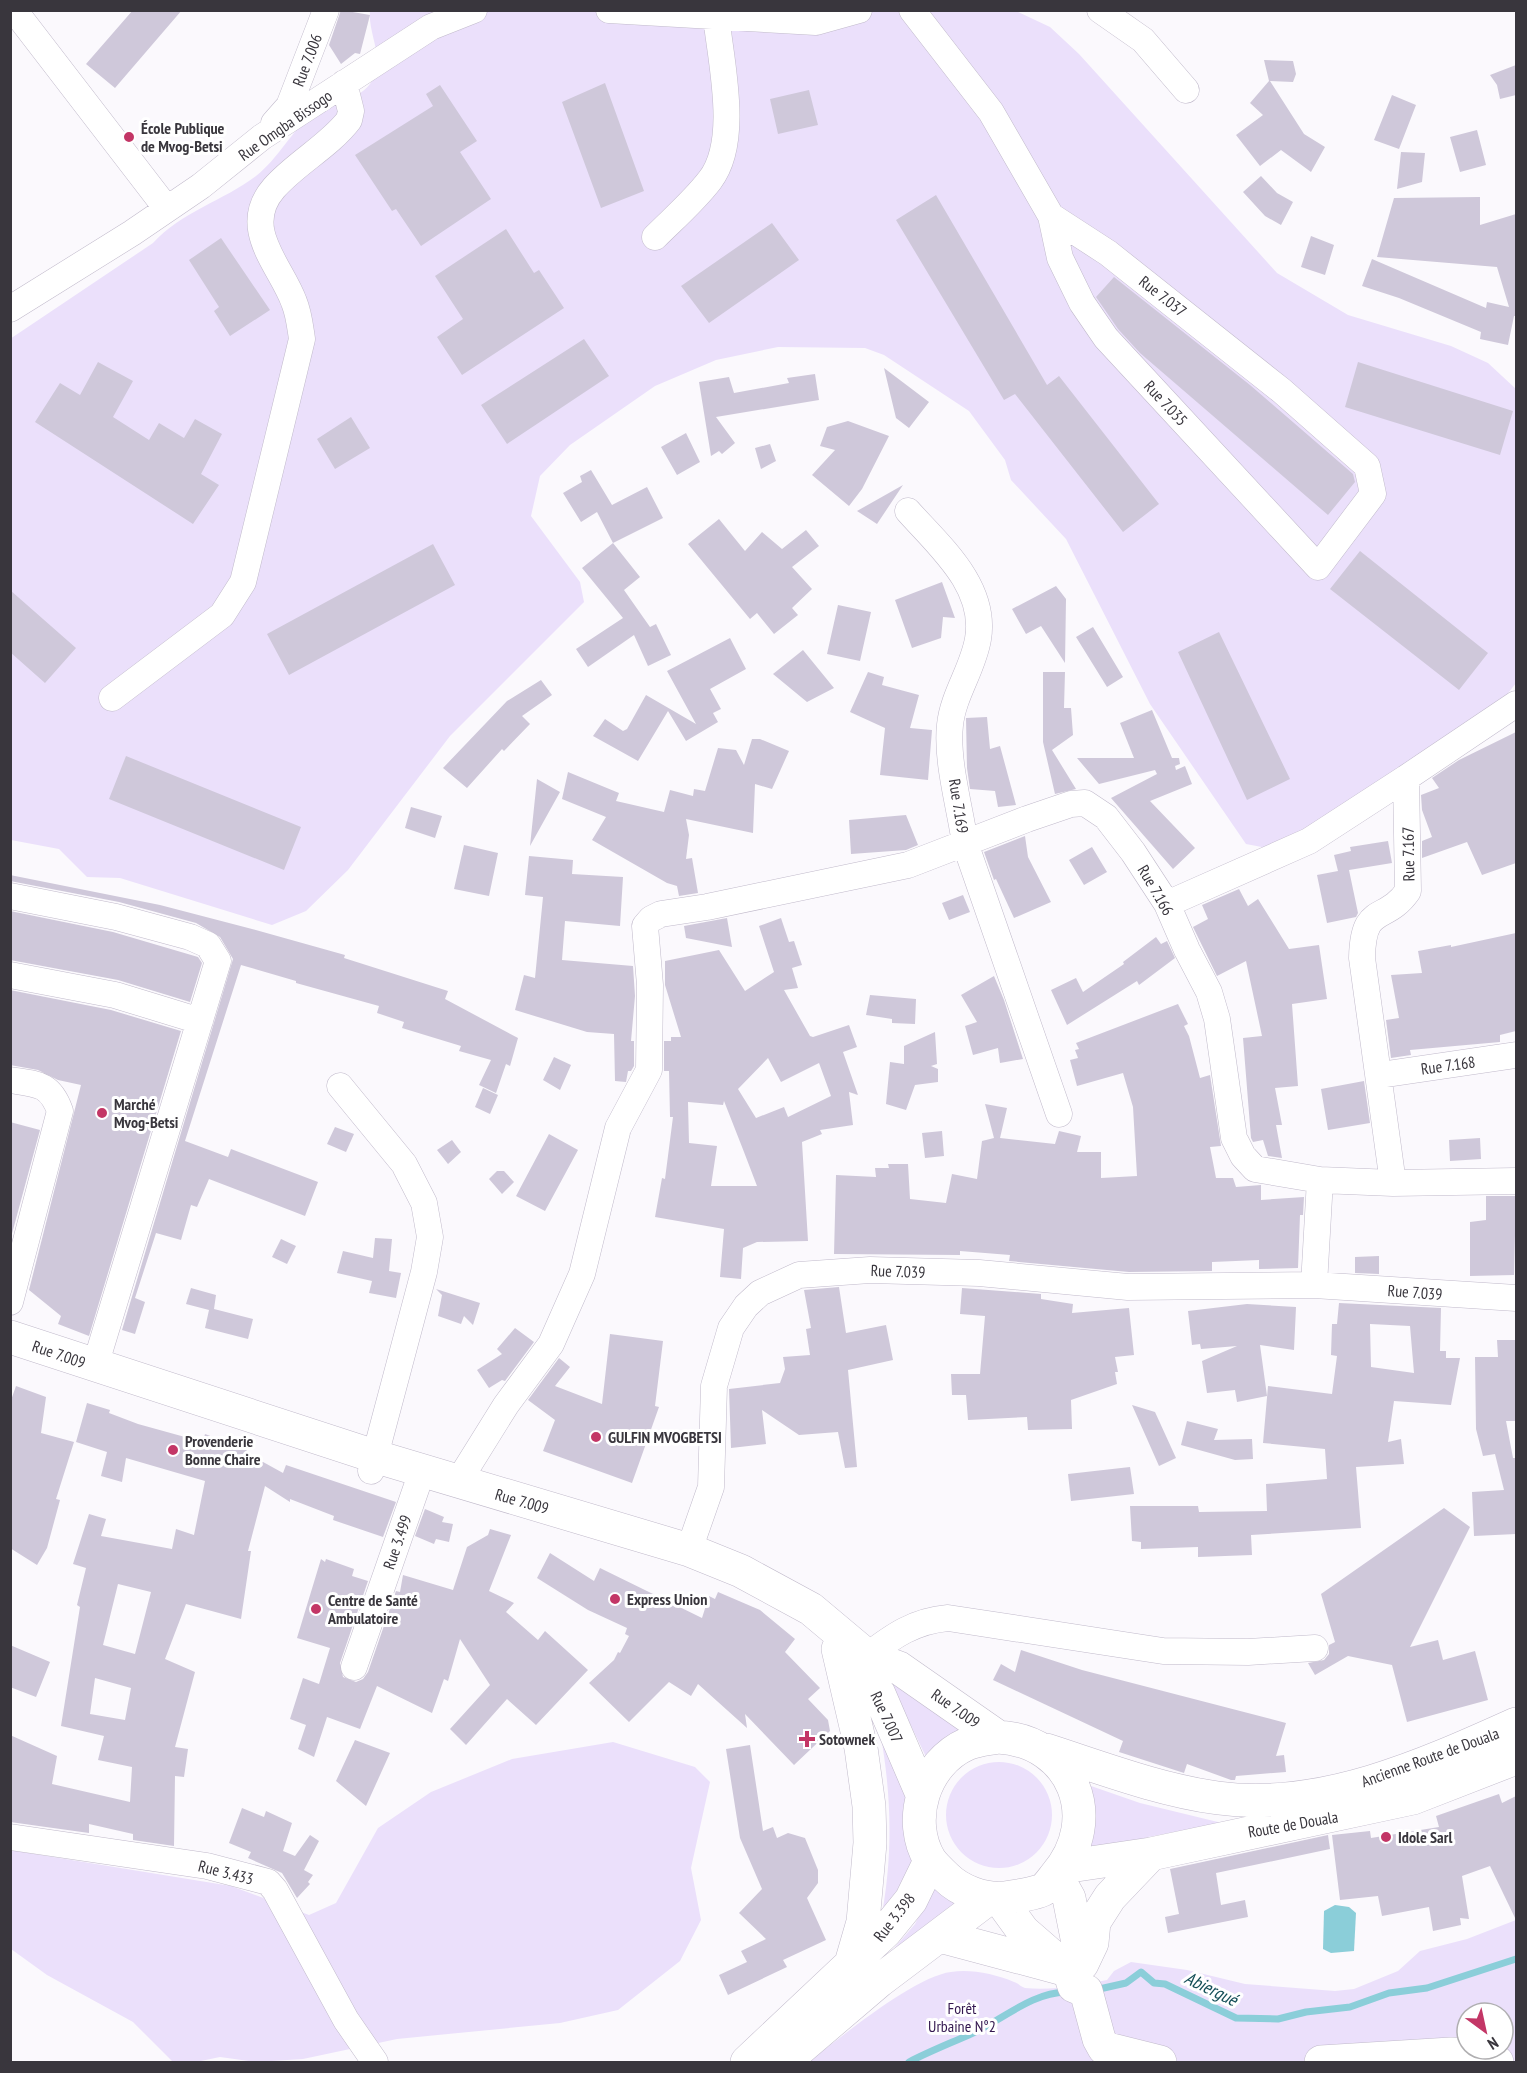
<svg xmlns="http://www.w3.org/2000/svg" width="1527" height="2073" font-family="'PT Sans Narrow',sans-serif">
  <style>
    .green { fill: #ebe0fb; fill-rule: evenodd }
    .water { fill: #8bced9 }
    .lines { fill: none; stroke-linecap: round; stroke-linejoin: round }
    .stream { stroke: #8bced9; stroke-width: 7 }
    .building { fill: #cfc8da; fill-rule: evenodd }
    .minor-casing { stroke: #c1bacb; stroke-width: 27 }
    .major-casing { stroke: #c1bacb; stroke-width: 34 }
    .minor { stroke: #fff; stroke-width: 26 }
    .major { stroke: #fff; stroke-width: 33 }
    .poi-dot { fill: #c33666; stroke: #fff; stroke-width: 2 }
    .labels { text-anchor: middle; stroke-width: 6; stroke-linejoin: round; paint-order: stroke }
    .street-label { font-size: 16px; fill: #39363d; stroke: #fff }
    .poi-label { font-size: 16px; font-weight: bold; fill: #39363d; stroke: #fff; text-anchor: start }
    .park-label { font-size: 16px; fill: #341850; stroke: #fff }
    .water-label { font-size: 18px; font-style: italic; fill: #154f58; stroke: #fff }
  </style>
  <rect width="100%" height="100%" fill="#fbf9fd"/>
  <path class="green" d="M370 11H1016L1050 27 1079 54 1277 273 1348 315 1451 346 1488 363 1516 389V683L1484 724 1317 828 1267 848 1246 844 1150 704 1066 539 1011 480 1005 460 969 411 884 355 865 348 778 347 716 360 655 386 570 445 540 476 531 516 580 582 584 602 450 736 348 870 306 911 272 925 120 878 87 877 59 849 11 840 10 339 153 243C181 212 223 201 256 176 278 159 292 130 312 115 333 99 366 102 375 74 382 52 368 32 370 11Z
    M890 1682 965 1726 927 1759Z
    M881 1737C899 1770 924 1833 912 1872 906 1889 890 1908 880 1924 893 1861 892 1800 881 1737Z
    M613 1742 695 1767 710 1782 691 1868 701 1920 680 1961 618 2010 560 2023 397 2039 303 2059 256 2062 220 2057 196 2062H173L133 2022 47 1975 11 1949 10 1850 231 1886 309 1915 336 1903 378 1828 431 1792 512 1759Z
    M946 1815a53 53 0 1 1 106 0a53 53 0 1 1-106 0Z
    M1091 1786 1140 1803 1222 1823 1148 1837 1085 1855C1093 1830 1096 1811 1091 1786Z
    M938 1876 975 1905 878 1967 915 1924Z
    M1516 1920V2062H809C838 2039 915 1976 951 1972 971 1969 995 1974 1014 1982 1018 1983 1021 1987 1025 1988 1052 1991 1082 1985 1107 1980L1114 1971 1131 1962 1187 1970 1245 1984 1335 1991 1354 1989 1398 1971 1420 1951 1467 1939ZM1467 2013H1503V2049H1467Z"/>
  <path class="water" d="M1335 1905 1349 1907 1356 1913 1354 1951 1331 1953 1323 1949 1324 1911Z"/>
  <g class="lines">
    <path class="stream" d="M1095 1990 1126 1983 1141 1972 1154 1983 1165 1984 1236 2018 1278 2019 1306 2012 1350 2007 1389 1993 1427 1988 1516 1959
      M909 2062C930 2051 951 2043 973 2033 1004 2019 1031 1993 1066 1992"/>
  </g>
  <path class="building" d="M133 10H182L115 88 86 64Z
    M341 10 370 15 360 54 355 53 341 64 329 45Z
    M1264 60 1293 61 1296 74 1293 82 1270 81 1304 134 1325 147 1311 172 1281 150 1260 166 1236 135 1263 115 1250 103 1269 81Z
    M1516 65V95L1500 99 1497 85 1490 75Z
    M605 83 644 191 601 208 562 102Z
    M440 85 477 141 460 152 491 199 421 246 396 209 392 211 355 155 433 106 426 94Z
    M809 90 818 125 778 134 770 99Z
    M1392 95 1416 105 1399 149 1374 140Z
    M1477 130 1486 165 1460 172 1450 137Z
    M1401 152 1425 153 1422 182 1397 189Z
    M1261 176 1277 193 1293 202 1281 225 1265 216 1243 192Z
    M936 195 1047 385 1059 376 1159 504 1123 532 1015 394 1004 400 896 220Z
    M1480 197V225L1516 214V316H1514L1508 345 1480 339 1481 332 1399 298 1362 286 1372 259 1486 308 1487 302 1509 307 1497 267 1377 257 1394 198Z
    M772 223 799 260 709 323 681 286Z
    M506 229 534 273 539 270 564 308 462 375 437 337 463 319 435 276Z
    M1311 236 1334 245 1325 275 1301 267Z
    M221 238 270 310 230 336 214 311 219 307 189 260Z
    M1114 277 1250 385 1353 474 1355 482 1328 515 1140 353 1118 329 1096 297Z
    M584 339 609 376 507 444 481 405Z
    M98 362 133 381 113 417 149 440 159 423 184 438 195 419 222 434 201 474 219 485 193 524 35 422 60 383 80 395Z
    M1358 362 1513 411 1500 455 1345 407Z
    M884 368 929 402 909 428 896 418Z
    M815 374 819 400 716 417 735 443 722 454 719 451 711 456 699 382 729 377 734 393 789 383 787 378Z
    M351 417 370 448 335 469 317 439Z
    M848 421 889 436 862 489 849 506 812 475 835 450 820 446 827 427Z
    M686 433 700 462 677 475 661 447Z
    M770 444 776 461 761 469 755 448Z
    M591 470 612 505 647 487 663 518 613 543 597 512 581 522 563 493 582 482 580 476Z
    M903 485 877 524 857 511Z
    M719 519 745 551 762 532 782 549 806 530 819 546 792 567 812 589 792 608 798 615 774 634 757 613 750 619 688 544Z
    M613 543 640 577 624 590 650 627 656 624 671 655 648 666 634 635 588 667 576 649 623 618 582 568Z
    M433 544 455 585 289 675 267 634Z
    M1360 551 1488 653 1459 690 1330 589Z
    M942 582 955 618 943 617 941 638 912 648 895 600Z
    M1056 586 1066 599 1065 663 1041 626 1026 634 1012 609Z
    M10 590 76 648 45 683 10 652Z
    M838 605 871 612 860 661 827 654Z
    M1093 627 1123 677 1107 687 1076 637Z
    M1219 632 1290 779 1247 800 1178 652Z
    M730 638 746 669 710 689 721 709 713 713 718 722 686 741 668 711 638 761 593 736 605 719 623 731 627 729 646 695 696 724 667 671Z
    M803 650 834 688 807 702 773 674Z
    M868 672 884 677 882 685 919 695 910 728 932 730 928 780 880 775 885 728 850 712Z
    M1043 672H1065L1064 708H1071L1073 735 1052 750 1076 789 1055 794 1043 742Z
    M541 680 552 695 522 716 530 724 504 751 502 749 467 788 443 768 507 701Z
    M1152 710 1172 758H1179L1180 764 1175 766 1176 770 1185 766 1192 784 1150 801 1195 848 1173 869 1111 798 1157 774 1155 770 1099 784 1077 758H1134L1120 723Z
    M987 717 990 749 1000 746 1016 805 998 807 995 791 970 789 967 768 966 718Z
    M1516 732V863L1482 875 1467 842 1422 858V841L1432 837 1422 810 1421 795 1439 788 1432 778 1459 760Z
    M752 739H760L789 751 772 789 755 784 753 833 686 819 689 835 686 859 692 858 698 893 679 896 677 886 667 883 592 840 606 817 562 799 568 772 619 793 616 801 664 812 670 790 693 796 694 789 705 791 718 748 736 750 744 765Z
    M126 756 301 827 284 870 109 799Z
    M537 779 560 792 530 846Z
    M411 807 442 816 435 838 405 828Z
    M906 815 918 845 906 850 851 854 849 820Z
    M1025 836 1028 857 1051 902 1014 918 996 879 994 880 984 852Z
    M1388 841 1392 863 1349 870 1358 913 1356 917 1327 923 1317 875 1338 871 1334 855 1351 851 1350 847Z
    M464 845 498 853 489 896 454 889Z
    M1092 847 1107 872 1084 885 1069 860Z
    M529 856 573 860 572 874 623 877 620 926 565 921 562 960 633 966 635 996 631 1041H634V1066L631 1071H628L626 1082 615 1081 614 1034 587 1032 515 1010 524 975 535 978 543 897 525 895Z
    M10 875 160 905 252 929 345 955 344 958 448 991 445 999 518 1038 510 1066 506 1064 496 1093 479 1085 491 1060 459 1051 461 1046 402 1028 404 1022 377 1013 379 1006 296 983V981L241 965 185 1141 228 1157 231 1149 318 1182 305 1216 209 1179 197 1207 191 1205 181 1240 156 1233 135 1298 145 1302 135 1334 122 1330 233 959 220 937 196 923 119 902 10 881Z
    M1239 889 1248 906 1258 899 1289 949 1319 945 1327 999 1292 1004 1298 1086 1275 1088 1282 1125H1276L1282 1158 1268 1156 1263 1140 1253 1142 1251 1138 1243 1038 1262 1036 1246 961 1217 976 1193 927 1208 919 1202 905Z
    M963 895 970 912 949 920 942 903Z
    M10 911 113 932 198 957 202 963 190 1002 118 980 10 960Z
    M727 918 732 947 686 938 684 926Z
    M781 918 789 942 794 941 802 965 792 968 798 988 784 990 810 1036 813 1037 849 1025 857 1047 843 1052 858 1095 849 1092 853 1125 820 1130 822 1134 802 1142 808 1241 757 1242 743 1248 741 1279 720 1277 724 1229 655 1217 662 1178 665 1179 673 1117H670L669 1071H664V1041H671V1037H681L665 985V961L719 950 745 991 774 972 759 926ZM768 1058 781 1082 819 1063 831 1096 788 1117 784 1107 756 1118 738 1089ZM724 1101 744 1152 757 1186H711L717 1146 689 1143 688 1102 723 1105Z
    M1516 933V1031L1500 1035V1042L1410 1050 1411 1055 1391 1058 1386 1020 1399 1018 1391 975 1422 973 1418 951 1451 945V947Z
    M1156 937 1161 944 1167 941 1175 958 1139 985 1137 981 1067 1025 1051 990 1076 978 1083 992 1124 964 1123 962Z
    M994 976 1004 1000 1023 1059 1000 1063 998 1048 973 1055 965 1026 977 1022 961 995Z
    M10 990 111 1010 181 1031 89 1336 58 1324 61 1316 29 1290 81 1085 58 1080 38 1070 10 1065Z
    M870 995 916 999 915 1024 892 1023V1019L866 1015Z
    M1178 1004 1188 1024 1184 1026 1189 1036 1200 1078 1210 1075 1221 1146 1210 1147 1216 1178H1233L1236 1187 1261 1185V1200L1304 1197 1303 1215H1300L1298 1268 1259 1269V1260L1212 1262V1271L1129 1272 1009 1261 1010 1255 960 1251V1255L834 1254 836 1175 876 1177 875 1168H889L888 1164H908L910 1199 946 1203 952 1174 977 1179 982 1141 994 1138 985 1104 1007 1108 1000 1138 1055 1144 1059 1131 1081 1136 1077 1152H1101V1178L1137 1176 1133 1107 1123 1073 1077 1086 1070 1060 1078 1058 1075 1050 1079 1049 1076 1043Z
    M935 1032 937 1064 931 1066 938 1069V1082L915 1085 906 1110 886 1104 890 1062 904 1064V1046Z
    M554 1057 571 1065 560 1090 543 1080Z
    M1364 1081 1370 1123 1328 1130 1321 1089Z
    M483 1088 498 1095 490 1114 475 1107Z
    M10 1122 40 1130 10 1241Z
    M335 1127 354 1134 346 1152 327 1144Z
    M942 1131 944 1156 925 1158 922 1133Z
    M549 1134 578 1150 545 1211 516 1196Z
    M1480 1138 1481 1159 1450 1161 1449 1140Z
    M452 1140 461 1152 448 1164 437 1150Z
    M497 1171H504L514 1182 502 1194 489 1179Z
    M1486 1196H1516L1514 1275 1470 1276V1222L1486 1220Z
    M375 1238 392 1239 389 1271 401 1273 396 1298 369 1293 372 1281 337 1273 343 1251 373 1258Z
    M281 1239 296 1246 287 1264 272 1257Z
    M1379 1256V1274L1355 1273V1257Z
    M839 1287 846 1333 886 1325 893 1360 848 1370 857 1467 845 1468 838 1432 799 1435 762 1410 766 1444 731 1448 729 1389 780 1383 785 1369 783 1357 810 1355 806 1329 811 1328 804 1290Z
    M191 1288 216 1295 214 1309 253 1319 248 1339 205 1328 209 1310 186 1304Z
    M962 1288 1041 1294V1299L1073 1304 1072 1313 1129 1308 1134 1355 1115 1357 1118 1372H1115L1117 1384 1071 1400 1072 1429 1028 1430 1027 1417 968 1420 966 1395H952L951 1374H980L985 1316 960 1314Z
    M436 1289 480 1303 473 1325 464 1316 461 1324 438 1316 442 1295Z
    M1339 1303 1441 1308 1440 1351H1446V1358H1460L1451 1405 1394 1401 1388 1442 1401 1439 1404 1464 1356 1467 1361 1528 1251 1535 1252 1555 1198 1557V1547L1141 1549V1542L1132 1541 1130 1506H1198L1199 1512 1267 1511 1266 1484 1327 1479 1325 1449 1263 1443 1268 1386 1332 1394 1337 1356 1331 1355 1332 1324H1337ZM1370 1324 1410 1326 1414 1373 1371 1367Z
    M1247 1304 1296 1307 1294 1350 1260 1345 1267 1396 1237 1402 1235 1390 1207 1393 1202 1361 1237 1346 1201 1349 1200 1344 1192 1345 1188 1311Z
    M515 1328 534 1342 505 1381 502 1380 489 1388 477 1370 502 1354 497 1349Z
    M610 1334 663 1341 655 1406 659 1407 632 1483 543 1451 555 1420 528 1400 559 1358 570 1367 555 1386 602 1404Z
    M1497 1340H1516V1421H1506L1513 1458H1516V1534L1474 1536 1472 1492 1504 1490 1495 1454 1483 1456 1476 1429 1475 1357H1498Z
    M16 1386 46 1397 41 1433 74 1442 56 1499 60 1500 47 1548 37 1565 10 1548V1403Z
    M87 1403 110 1410 109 1413 138 1424 203 1442 205 1434 247 1450 245 1452 283 1473 286 1465 396 1502 383 1537 333 1520 334 1516 290 1499V1502L265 1486 248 1551H251L241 1619 186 1604 165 1659 195 1672 175 1747 188 1749 184 1777 175 1776 174 1846 133 1840V1834L89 1824V1833L10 1822V1735L57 1756 52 1784 130 1802 132 1767 98 1760 104 1736 61 1726 80 1607 77 1605 86 1568 73 1564 89 1514 106 1519 101 1536 172 1549 176 1529 194 1535 205 1481 126 1458 122 1482 101 1476 107 1452 76 1442ZM118 1584 151 1592 135 1654 103 1645ZM95 1678 131 1688 125 1720 90 1714Z
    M1132 1405 1155 1412 1176 1458 1159 1466Z
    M1187 1421 1218 1429 1214 1440 1252 1439 1253 1459 1235 1460 1181 1445Z
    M1130 1467 1134 1494 1071 1501 1068 1474Z
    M1444 1508 1470 1527 1410 1647 1438 1640 1443 1660 1475 1651 1488 1700 1407 1722 1392 1665 1348 1656 1315 1675 1308 1663 1324 1660 1329 1654V1645L1335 1642 1321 1594Z
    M425 1509 444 1517 442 1522 453 1524 449 1542 436 1539 434 1544 415 1536Z
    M490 1529 511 1535 489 1591 514 1603 506 1612 538 1640 545 1631 588 1670 536 1725 507 1699 466 1745 450 1729 490 1685 460 1639 448 1681 444 1679 432 1713 377 1686 360 1729 327 1717 314 1757 298 1749 306 1725 290 1719 303 1678 319 1684 330 1648 297 1638 321 1559 325 1562 326 1559 354 1569 352 1576 368 1581 340 1663 343 1677 356 1682 363 1679 368 1672 396 1591 400 1592 403 1575 453 1590 467 1547 488 1535Z
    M550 1553 594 1581 600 1568 702 1618 709 1596 715 1599 718 1592 760 1610 795 1639 785 1652 820 1688 808 1699 828 1720 830 1731 794 1765 745 1714 747 1728 698 1684 691 1696 669 1682 629 1722 589 1683 614 1660 618 1652 620 1653 629 1636 625 1634 627 1628 588 1610 537 1578Z
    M10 1645 50 1662 36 1697 10 1687Z
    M1021 1650 1082 1670 1286 1723 1276 1756 1284 1755 1286 1772 1236 1776 1235 1780H1231L1187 1764 1184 1773 1119 1752 1123 1741 993 1680 1001 1664 1015 1672Z
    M355 1740 390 1753 366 1806 336 1781Z
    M750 1745 763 1831 773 1827 777 1838 788 1833 805 1838 818 1870V1883L807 1898 826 1940 783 1960 787 1967 728 1995 719 1975 747 1962 741 1951 766 1939 739 1913 762 1889 740 1838 726 1749Z
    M1499 1794 1502 1803 1516 1796V1920L1490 1866 1462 1876 1469 1919 1460 1918 1461 1925 1433 1931 1429 1907 1382 1916 1378 1896 1340 1900 1332 1835 1370 1831 1371 1838 1439 1827 1436 1816Z
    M242 1808 264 1817 266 1811 292 1823 283 1851 295 1856 310 1835 319 1841 304 1870 313 1875 308 1882 310 1884 297 1898 282 1873 248 1858 251 1852 229 1843Z
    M1328 1835 1330 1849 1216 1873 1221 1905 1245 1900 1248 1917 1168 1933 1165 1917 1179 1914 1170 1869Z"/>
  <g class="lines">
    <defs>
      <path id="minor" d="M14 10 167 209
        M609 10 816 22 859 10
        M912 10 991 112 1051 216 1108 253 1282 391 1367 466 1373 494 1318 567 1106 338 1082 303 1060 258 1051 216
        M1100 10 1143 40 1186 90
        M274 123 289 106 326 10
        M655 237C673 219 694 201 710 180 740 141 721 63 716 16
        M10 309 132 233 201 186 262 137 431 27 474 10
        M908 511C939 546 987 586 978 639 973 669 953 695 950 725 946 760 960 808 965 843L1059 1114
        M112 698 222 615 243 582 302 339C300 326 299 314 294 302 281 266 239 228 274 188 296 163 329 146 349 120L351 111 344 83
        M10 896 116 917 190 937 208 945 218 961 95 1366
        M1167 904 1309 841 1406 778
        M10 975 115 995 200 1021
        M1380 1075 1516 1055
        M10 1080C37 1084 50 1083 60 1111L10 1302
        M340 1086 404 1164 424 1203 430 1237 424 1272 371 1471
        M1393 1183 1362 958C1363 902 1385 924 1408 891L1406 778 1516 704
        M1314 1285 1320 1180
        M458 1482 506 1405 551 1344 582 1274 618 1128 649 1070 650 985 645 926 651 919 661 914 707 907 908 865 1027 819 1071 804 1085 803 1106 817 1133 852 1167 904 1187 950 1209 992 1217 1019 1234 1138 1243 1156 1255 1169 1320 1180 1393 1183 1516 1181
        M689 1550 711 1487 714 1386 731 1328 746 1306 760 1293 799 1275 870 1270 979 1273 1128 1287 1314 1285 1516 1298
        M867 1656C893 1636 914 1621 948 1618L1163 1651 1248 1652 1315 1648
        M354 1667 417 1486
        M10 1837 207 1866 268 1882 275 1890 346 2020 375 2062"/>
      <path id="major" d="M10 1337 377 1457 689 1550 741 1571 811 1609 867 1656 899 1668 998 1737
        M838 1649 861 1748 869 1806 870 1843 863 1922 850 1967
        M839 1650 860 1668 879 1694 922 1794
        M998 1737C1073 1741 1104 1819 1056 1875 1052 1880 1048 1886 1044 1889 1039 1893 1012 1897 1004 1898 984 1900 960 1891 946 1877 941 1872 934 1866 930 1860 906 1820 924 1763 967 1744 976 1740 988 1739 998 1737Z
        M1046 1750C1102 1768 1159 1790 1218 1798 1321 1812 1425 1765 1516 1724
        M1063 1867 1151 1854 1413 1798 1516 1758
        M1056 1875 1069 1898 1081 1958
        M999 1898 1023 1931 1069 1971 1074 1986 1086 1991 1099 2039 1104 2048 1160 2062
        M940 1936 1060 1968
        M1082 1964 1092 1943 1094 1922 1110 1897 1151 1854
        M747 2062 885 1932 911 1900 930 1861
        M784 2062 879 1981 989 1898
        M1321 2062 1451 2054 1468 2055 1497 2062"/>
    </defs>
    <use href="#minor" class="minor-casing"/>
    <use href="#major" class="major-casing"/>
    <use href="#minor" class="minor"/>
    <use href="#major" class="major"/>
  </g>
  <g class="poi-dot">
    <circle cx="129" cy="137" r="6"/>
    <circle cx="102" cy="1113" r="6"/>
    <circle cx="596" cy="1437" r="6"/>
    <circle cx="173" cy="1450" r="6"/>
    <circle cx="615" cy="1599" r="6"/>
    <circle cx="316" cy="1609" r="6"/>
    <path d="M804 1730h6v6h6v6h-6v6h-6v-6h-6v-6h6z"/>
    <circle cx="1386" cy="1837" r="6"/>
  </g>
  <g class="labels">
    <g class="street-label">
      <text transform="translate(307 60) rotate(-69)" y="6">Rue 7.006</text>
      <text transform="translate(285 125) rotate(-35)" y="6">Rue Omgba Bissogo</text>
      <text transform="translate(1163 296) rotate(38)" y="6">Rue 7.037</text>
      <text transform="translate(1166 403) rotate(47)" y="6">Rue 7.035</text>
      <text transform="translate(959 806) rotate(81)" y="6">Rue 7.169</text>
      <text transform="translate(1408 854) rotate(-91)" y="6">Rue 7.167</text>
      <text transform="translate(1156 890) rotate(60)" y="6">Rue 7.166</text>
      <text transform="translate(1448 1065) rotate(-8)" y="6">Rue 7.168</text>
      <text transform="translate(898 1271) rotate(2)" y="6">Rue 7.039</text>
      <text transform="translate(1415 1292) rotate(4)" y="6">Rue 7.039</text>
      <text transform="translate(59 1354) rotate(19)" y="6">Rue 7.009</text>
      <text transform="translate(522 1501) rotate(16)" y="6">Rue 7.009</text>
      <text transform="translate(397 1542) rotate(-71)" y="6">Rue 3.499</text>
      <text transform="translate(956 1708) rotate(35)" y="6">Rue 7.009</text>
      <text transform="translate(887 1717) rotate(65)" y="6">Rue 7.007</text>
      <text transform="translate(1430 1757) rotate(-20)" y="6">Ancienne Route de Douala</text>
      <text transform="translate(1293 1824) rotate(-10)" y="6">Route de Douala</text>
      <text transform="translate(226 1872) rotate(14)" y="6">Rue 3.433</text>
      <text transform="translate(894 1917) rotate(-52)" y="6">Rue 3.398</text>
    </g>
    <g class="poi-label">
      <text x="141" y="134">École Publique<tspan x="141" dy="18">de Mvog-Betsi</tspan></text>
      <text x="114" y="1110">Marché<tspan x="114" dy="18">Mvog-Betsi</tspan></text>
      <text x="608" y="1443">GULFIN MVOGBETSI</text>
      <text x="185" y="1447">Provenderie<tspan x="185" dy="18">Bonne Chaire</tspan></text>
      <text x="627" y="1605">Express Union</text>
      <text x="328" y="1606">Centre de Santé<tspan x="328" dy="18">Ambulatoire</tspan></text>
      <text x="819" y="1745">Sotownek</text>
      <text x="1398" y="1843">Idole Sarl</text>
    </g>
    <g class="park-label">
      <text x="962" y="2014">Forêt<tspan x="962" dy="18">Urbaine N°2</tspan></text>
    </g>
    <g class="water-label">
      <text transform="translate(1211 1989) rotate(26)" y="6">Abiergué</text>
    </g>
  </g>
  <rect width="1527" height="2073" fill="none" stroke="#39363d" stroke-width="24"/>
  <g transform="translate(1485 2031) rotate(147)"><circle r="28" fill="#ffffff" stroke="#b0afb1" stroke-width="1.5"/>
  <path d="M0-4.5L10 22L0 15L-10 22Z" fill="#c33666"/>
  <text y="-9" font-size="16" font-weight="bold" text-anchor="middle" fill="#39363d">N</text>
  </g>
</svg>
